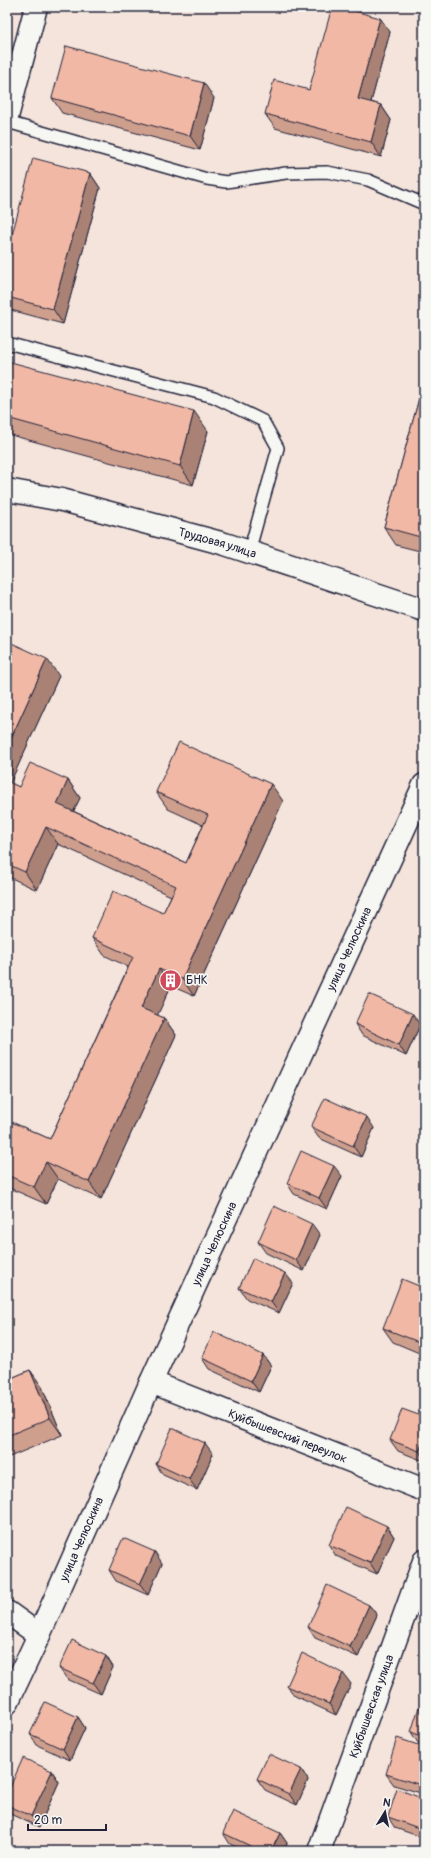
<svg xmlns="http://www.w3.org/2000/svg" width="431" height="1858" font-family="Pangolin,sans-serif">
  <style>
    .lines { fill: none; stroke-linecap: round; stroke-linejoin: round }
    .service-casing { stroke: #22223b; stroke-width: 14 }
    .minor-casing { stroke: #22223b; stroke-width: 25 }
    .service { stroke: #f6f6f2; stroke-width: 11 }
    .minor { stroke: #f6f6f2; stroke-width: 22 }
    .wall { fill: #cf9f8e; stroke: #22223b }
    .shaded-wall { fill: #a98274; stroke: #22223b }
    .building { fill: #f1b9a5; stroke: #22223b }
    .labels { text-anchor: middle; stroke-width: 3.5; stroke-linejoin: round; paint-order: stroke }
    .street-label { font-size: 12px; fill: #22223b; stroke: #f6f6f2 }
    .poi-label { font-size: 12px; fill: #22223b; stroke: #f6f6f2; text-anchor: start }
  </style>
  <rect width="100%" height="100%" fill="#f4e4db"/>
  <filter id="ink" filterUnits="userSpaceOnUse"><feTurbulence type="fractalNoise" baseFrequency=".025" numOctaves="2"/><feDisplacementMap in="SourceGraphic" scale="8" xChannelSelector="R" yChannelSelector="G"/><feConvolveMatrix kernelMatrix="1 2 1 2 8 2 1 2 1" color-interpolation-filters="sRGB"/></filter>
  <g filter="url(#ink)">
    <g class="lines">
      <defs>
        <path id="service" d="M7 122 207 179 226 182 286 173 327 172 368 180 424 204
          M7 343 214 397 263 421 278 448 249 552"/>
        <g id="minor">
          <path d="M7 117 36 7"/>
          <path id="s1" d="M7 490 62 500 225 544 424 610"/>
          <path id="s2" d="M151 1382 424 1490"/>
          <path d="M7 1612 39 1635"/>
          <path id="s3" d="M7 1703 39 1635 151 1382 424 785"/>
          <path id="s4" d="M319 1851 424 1561"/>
        </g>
      </defs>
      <use href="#service" class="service-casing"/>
      <use href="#minor" class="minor-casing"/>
      <use href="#service" class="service"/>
      <use href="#minor" class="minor"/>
    </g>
    <path class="wall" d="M380 18 390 32 371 102 381 105 391 120 381 157 275 128 265 114 309 90Z
      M52 98H214L200 150 62 113Z
      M90 173 100 188 63 324 7 309V253Z
      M7 361 208 431 193 485 7 434Z
      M424 380V552L396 545 384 527Z
      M7 641 59 676 10 783 19 787 68 780 80 798 73 811 186 863 203 825 168 809 156 792 283 801 194 996 171 986 157 1015 164 1018 176 1035 101 1199 58 1179 46 1204 7 1187V1120L50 1139 128 967 104 955 92 938 163 913 171 896 58 844 37 890 7 876Z
      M355 1024 420 1025 406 1056 362 1035Z
      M311 1127 374 1128 361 1157 319 1138Z
      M342 1176 327 1209 294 1194 287 1183Z
      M320 1235 304 1271 266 1253 258 1242Z
      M293 1283 279 1313 247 1299 239 1288Z
      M424 1288V1355L393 1342 383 1328Z
      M263 1355 271 1366 259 1392 209 1369 202 1358Z
      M30 1370 42 1387 62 1435 7 1458V1380Z
      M424 1417V1461L398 1451 390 1440Z
      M213 1454 197 1490 163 1475 156 1464Z
      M387 1526 394 1537 377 1574 336 1556 329 1545Z
      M162 1563 148 1595 116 1581 109 1570Z
      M369 1605 377 1615 358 1657 315 1638 308 1627Z
      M106 1656 113 1667 101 1694 67 1679 59 1668Z
      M351 1684 336 1715 295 1696 287 1686Z
      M424 1708V1745L418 1743 411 1732Z
      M78 1717 85 1728 70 1760 37 1745 30 1734Z
      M424 1747V1794L394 1785 386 1774Z
      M301 1769 308 1780 297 1805 265 1790 257 1779Z
      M52 1771 59 1782 39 1827 10 1814 7 1809V1794Z
      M424 1799V1838L395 1828 388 1817Z
      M223 1833H280L287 1843 284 1851H245L230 1844Z"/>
    <path class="shaded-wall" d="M380 18 390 32 368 113 358 99Z
      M204 83 214 98 200 150 190 136Z
      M381 105 391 120 381 157 371 142Z
      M90 173 100 188 63 324 53 309Z
      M194 411 208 431 193 485 180 466Z
      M47 659 59 676 7 790V747Z
      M68 780 80 798 69 821 57 804Z
      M271 784 283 801 194 996 182 979Z
      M46 827 58 844 37 890 25 872Z
      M159 969 171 986 153 1025 141 1008Z
      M413 1014 420 1025 406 1056 399 1045Z
      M164 1018 176 1035 101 1199 89 1182Z
      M367 1117 374 1128 361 1157 353 1146Z
      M46 1162 58 1179 46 1204 34 1187Z
      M334 1166 342 1176 327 1209 319 1198Z
      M312 1224 320 1235 304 1271 296 1260Z
      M285 1273 293 1283 279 1313 271 1302Z
      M263 1355 271 1366 259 1392 251 1381Z
      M30 1370 42 1387 62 1435 50 1418Z
      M424 1439V1459L419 1451Z
      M205 1443 213 1454 197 1490 189 1479Z
      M387 1526 394 1537 377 1574 370 1563Z
      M155 1552 162 1563 148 1595 140 1584Z
      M369 1605 377 1615 358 1657 350 1647Z
      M106 1656 113 1667 101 1694 93 1683Z
      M343 1673 351 1684 336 1715 329 1704Z
      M78 1717 85 1728 70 1760 63 1749Z
      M301 1769 308 1780 297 1805 289 1794Z
      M52 1771 59 1782 39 1827 31 1816Z
      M280 1833 287 1843 284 1851H271Z"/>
    <path class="building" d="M332 7H340L380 18 358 99 381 105 371 142 265 114 274 80 309 90Z
      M66 46 204 83 190 136 52 98Z
      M33 158 90 173 53 309 7 297V253Z
      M7 361 194 411 180 466 7 418Z
      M424 380V538L384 527Z
      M7 641 47 659 7 747Z
      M179 742 271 784 182 979 159 969 141 1008 164 1018 89 1182 46 1162 34 1187 7 1175V1120L50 1139 133 957 92 938 113 891 163 913 176 886 46 827 25 872 7 864V812L8 810H7V781L19 787 30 763 68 780 57 804 186 863 208 815 156 792Z
      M369 994 413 1014 399 1045 355 1024Z
      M325 1098 367 1117 353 1146 311 1127Z
      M301 1151 334 1166 319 1198 287 1183Z
      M274 1206 312 1224 296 1260 258 1242Z
      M253 1258 285 1273 271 1302 239 1288Z
      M402 1279 424 1288V1344L383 1328Z
      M214 1332 263 1355 251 1381 202 1358Z
      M30 1370 50 1418 7 1436V1380Z
      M402 1409 424 1417V1439L419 1451 390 1440Z
      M172 1428 205 1443 189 1479 156 1464Z
      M346 1507 387 1526 370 1563 329 1545Z
      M123 1538 155 1552 140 1584 109 1570Z
      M327 1585 369 1605 350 1647 308 1627Z
      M72 1640 106 1656 93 1683 59 1668Z
      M302 1653 343 1673 329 1704 287 1686Z
      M45 1702 78 1717 63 1749 30 1734Z
      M419 1707 424 1708V1737L411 1732Z
      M397 1738 424 1747V1786L386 1774Z
      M269 1754 301 1769 289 1794 257 1779Z
      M23 1758 52 1771 31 1816 7 1805V1794Z
      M397 1789 424 1799V1830L388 1817Z
      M233 1811 280 1833 271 1851H261L223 1833Z"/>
  </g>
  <defs>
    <symbol id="building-disc" viewBox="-11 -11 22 22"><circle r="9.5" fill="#d1495b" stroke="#f6f6f2"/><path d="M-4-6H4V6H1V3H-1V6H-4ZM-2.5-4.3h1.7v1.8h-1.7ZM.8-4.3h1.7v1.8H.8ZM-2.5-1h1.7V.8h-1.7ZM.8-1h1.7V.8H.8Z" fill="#fff"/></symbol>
  </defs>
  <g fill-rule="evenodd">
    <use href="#building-disc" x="158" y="968" width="25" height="25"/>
  </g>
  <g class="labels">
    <g class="street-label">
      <text dy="4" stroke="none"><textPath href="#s1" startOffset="217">Трудовая улица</textPath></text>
      <text dy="4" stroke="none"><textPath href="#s3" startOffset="828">улица Челюскина</textPath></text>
      <text dy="4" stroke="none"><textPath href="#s3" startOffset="504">улица Челюскина</textPath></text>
      <text dy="4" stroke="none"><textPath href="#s2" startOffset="147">Куйбышевский переулок</textPath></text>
      <text dy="4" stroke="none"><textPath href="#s3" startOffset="180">улица Челюскина</textPath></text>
      <text dy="4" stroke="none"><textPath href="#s4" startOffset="154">Куйбышевская улица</textPath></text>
    </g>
    <g class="poi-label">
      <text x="186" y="984">БНК</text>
    </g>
  </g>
  <rect width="431" height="1858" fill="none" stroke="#f6f6f2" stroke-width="24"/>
  <rect x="12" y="12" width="407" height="1834" fill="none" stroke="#22223b" stroke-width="1.5" filter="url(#ink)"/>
  <g transform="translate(385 1812) rotate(10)" stroke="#f6f6f2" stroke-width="3" paint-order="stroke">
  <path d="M0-3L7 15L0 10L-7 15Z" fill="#22223b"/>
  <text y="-6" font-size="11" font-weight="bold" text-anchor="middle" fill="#22223b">N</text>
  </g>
  <path d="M28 1824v6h78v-6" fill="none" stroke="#22223b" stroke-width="2"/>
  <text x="34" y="1824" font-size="12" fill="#22223b" stroke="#f6f6f2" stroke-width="3" paint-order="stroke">20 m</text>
</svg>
